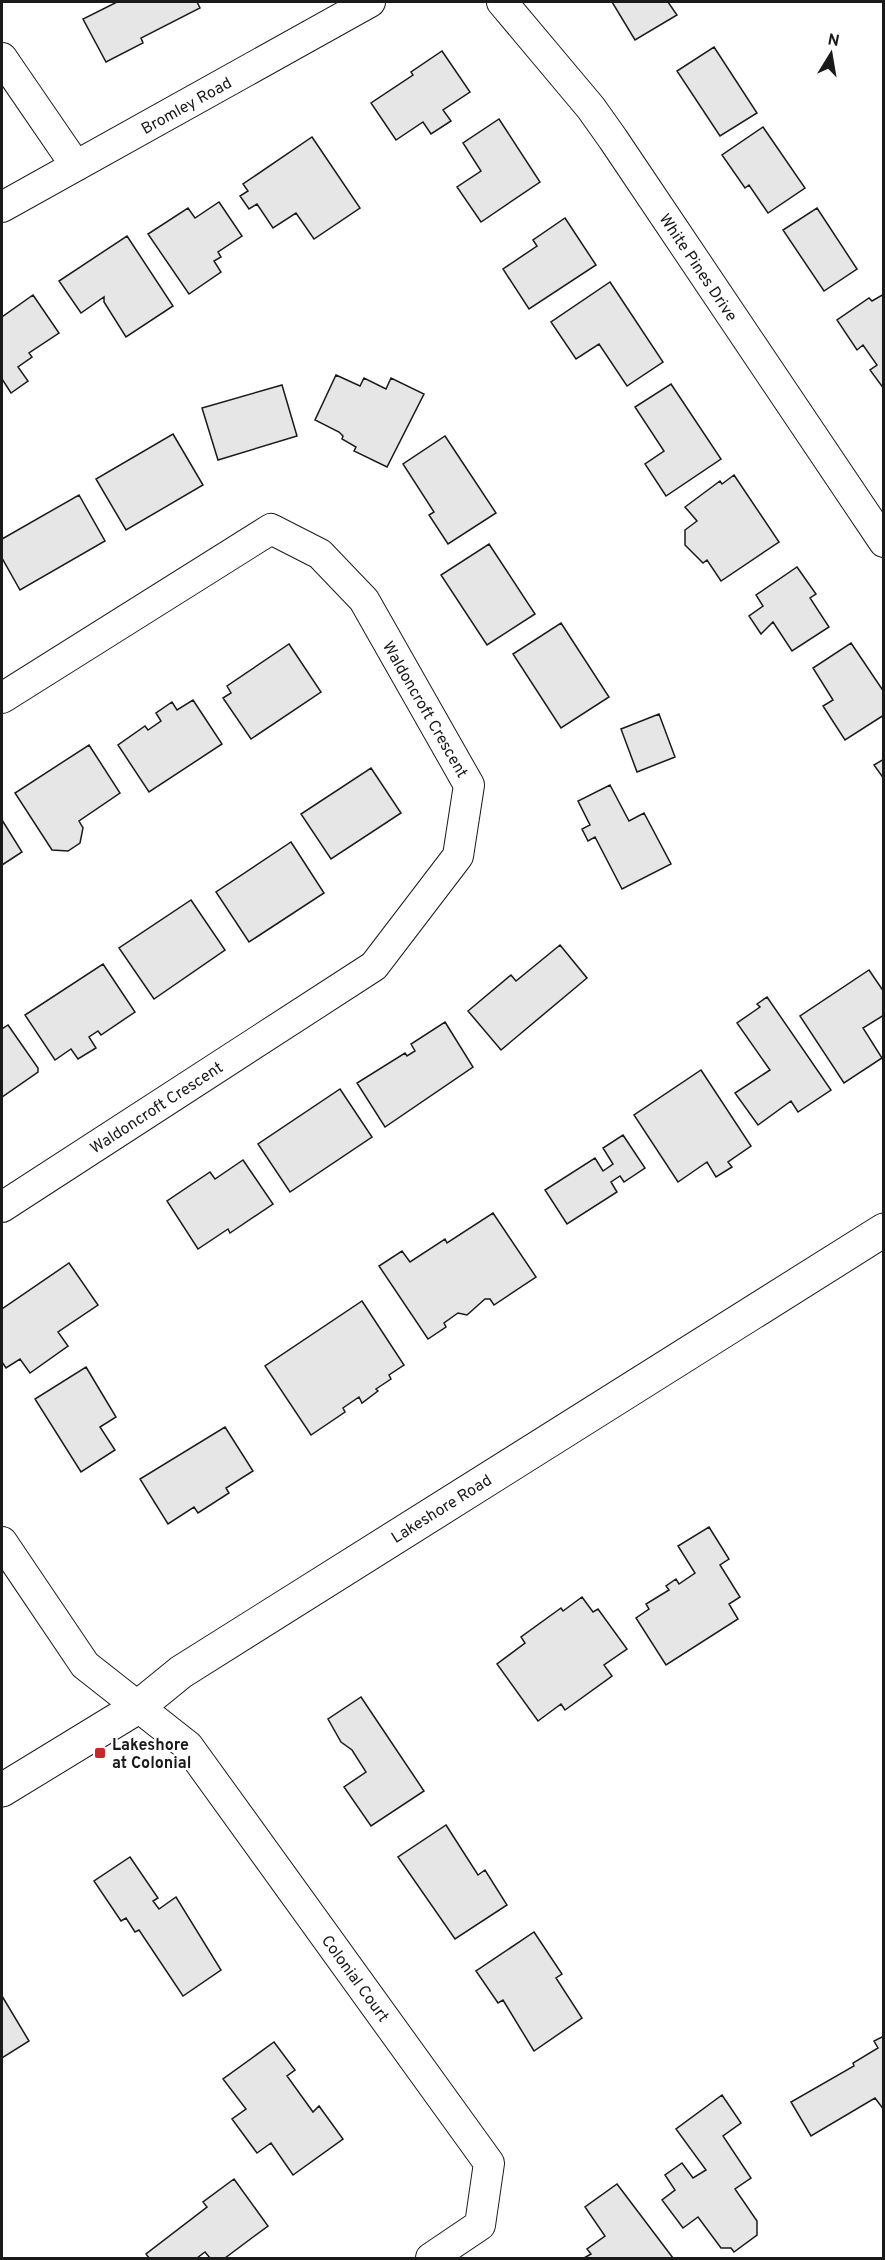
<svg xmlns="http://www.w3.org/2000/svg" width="885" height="2260" font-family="Overpass,sans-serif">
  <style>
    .building { fill: #e6e6e6; stroke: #1a1a1a; stroke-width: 1.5 }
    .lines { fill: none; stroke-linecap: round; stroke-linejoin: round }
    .minor-casing { stroke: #1a1a1a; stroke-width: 32 }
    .primary-casing { stroke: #1a1a1a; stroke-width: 35 }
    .minor { stroke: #fff; stroke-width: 30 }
    .primary { stroke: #fff; stroke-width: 33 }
    .poi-dot { fill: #c62828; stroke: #fff; stroke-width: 2 }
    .labels { text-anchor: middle; stroke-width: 4.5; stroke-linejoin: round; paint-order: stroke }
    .street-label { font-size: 16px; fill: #1a1a1a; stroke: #fff }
    .poi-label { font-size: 16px; font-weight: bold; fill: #1a1a1a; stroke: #fff; text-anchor: start }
  </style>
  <rect width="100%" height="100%" fill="#fff"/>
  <path class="building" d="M117 2H197L200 8 141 38 143 43 106 62 83 19Z
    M612 2H668L677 15 635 40Z
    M714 47 757 113 720 136 677 71Z
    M442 51 470 92 443 110 451 121 431 134 423 122 396 140 371 103 413 75 411 72Z
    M499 119 540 182 481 222 457 187 481 171 463 143Z
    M763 127 805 188 768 213 749 185 745 188 722 155Z
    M312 137 360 208 314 239 296 213 273 228 257 204 249 209 240 196 248 191 243 184Z
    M219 202 242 236 218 252 221 257 214 261 221 272 189 294 148 234 188 208 195 218Z
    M817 208 857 269 824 291 783 230Z
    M565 218 596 265 529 309 503 269 537 246 533 240Z
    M127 236 173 306 126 337 104 302V297L81 313 59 281Z
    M610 282 663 362 627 386 599 344 576 359 551 322Z
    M884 294V389L870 370 877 365 863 345 857 350 837 320 869 298 872 301Z
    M33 295 59 333 29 353 32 357 18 367 28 381 11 393 2 379V317Z
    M336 375 360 386 364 378 386 389 391 378 424 394 387 467 354 451 356 447 342 439 343 436 339 432 315 420Z
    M671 384 721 459 666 496 645 464 664 451 635 407Z
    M282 385 297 436 218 460 202 408Z
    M173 434 203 485 126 530 96 479Z
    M445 436 496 513 448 544 429 515 434 512 403 464Z
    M734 475 779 542 721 581 707 560 703 563 685 545V530L697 521 685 507 720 481 722 484Z
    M79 495 105 541 20 590 2 558V539Z
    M489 544 535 614 487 645 441 575Z
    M797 567 816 594 810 598 829 627 792 651 773 622 761 634 749 616 763 606 756 595Z
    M561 623 609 697 561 728 513 654Z
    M851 643 884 692V715L845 740 823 706 833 700 813 668Z
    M289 644 321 692 251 739 223 698 231 693 227 686Z
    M193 700 222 744 149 792 118 745 145 726 148 730 161 721 156 713 172 702 177 710Z
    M659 714 675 757 637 772 621 729Z
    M89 745 120 793 79 821 83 828 80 843 68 851 52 850 15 793Z
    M884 759V779L874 765Z
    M371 768 401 813 331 859 301 814Z
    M610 785 629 821 644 813 671 864 622 889 595 837 588 841 582 829 590 825 578 801Z
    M2 820 22 852 2 865Z
    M291 842 324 893 249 942 216 892Z
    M191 900 225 950 154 999 119 948Z
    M560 945 587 978 501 1050 468 1011 511 975 516 981Z
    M103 964 135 1012 101 1035 98 1031 89 1037 96 1048 78 1059 71 1049 55 1060 25 1015Z
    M869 970 884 992V1015L863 1028 882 1058 844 1083 800 1016Z
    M767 997 831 1090 798 1112 791 1101 758 1125 735 1093 770 1070 737 1023 760 1007 757 1004Z
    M445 1022 473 1067 385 1127 357 1083 405 1053 407 1056 415 1051 411 1044Z
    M8 1025 38 1068V1072L2 1097V1029Z
    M701 1070 751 1146 728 1162 732 1167 716 1177 707 1162 678 1182 634 1115Z
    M340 1089 372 1137 290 1192 258 1144Z
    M623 1135 645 1168 624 1182 620 1176 611 1182 617 1192 567 1224 545 1190 595 1158 603 1171 613 1164 603 1148Z
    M243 1160 273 1204 230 1233 228 1229 198 1249 167 1201 210 1172 215 1179Z
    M493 1213 536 1277 494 1305 490 1299H485L467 1315 458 1313 444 1323 446 1327 428 1339 379 1266 402 1251 410 1262 445 1239 447 1243Z
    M69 1263 98 1305 58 1332 68 1346 30 1373 20 1359 6 1368 2 1362V1309Z
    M362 1301 404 1365 389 1375 391 1379 376 1389 378 1391 362 1403 359 1397 343 1408 345 1412 311 1435 265 1366Z
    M86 1367 116 1417 100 1427 115 1450 81 1472 35 1399Z
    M225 1427 253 1471 226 1488 229 1493 198 1513 194 1507 168 1524 140 1479Z
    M709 1527 729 1559 720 1565 740 1597 729 1604 738 1619 666 1665 636 1618 649 1609 646 1604 669 1590 666 1586 676 1579 679 1584 695 1573 678 1546Z
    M582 1597 593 1612 598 1609 627 1649 604 1665 612 1676 565 1710 561 1704 538 1721 497 1664 525 1643 521 1637 561 1608 563 1611Z
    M361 1697 424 1791 371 1826 344 1787 366 1772 352 1750 341 1742 328 1719Z
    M446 1825 478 1875 485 1870 507 1905 455 1939 398 1857Z
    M130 1857 158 1898 153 1901 159 1909 176 1897 221 1970 183 1996 139 1930 135 1932 126 1918 121 1921 94 1881Z
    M534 1932 562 1974 556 1978 582 2018 534 2051 503 2000 498 2003 476 1971Z
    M2 1996 29 2041 2 2058Z
    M884 2036V2110L875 2098 811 2136 791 2102 854 2066 853 2063 878 2048 874 2041Z
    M274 2042 295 2070 287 2076 313 2112 319 2106 343 2139 293 2175 271 2143 257 2153 232 2119 246 2109 223 2079Z
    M722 2095 741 2123 723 2136 751 2178 735 2189 757 2221V2235L734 2252 731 2248H721L698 2217 683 2228 662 2200 675 2190 665 2175 682 2163 693 2178 706 2170 676 2129Z
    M234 2179 268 2226 225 2258H210L205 2252 197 2258H149L146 2254 207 2207 203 2202Z
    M617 2184 673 2258H584L591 2254 587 2249 605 2236 585 2207Z"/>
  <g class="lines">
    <defs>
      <path id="minor" d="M502 2 591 108 613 139 884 542
        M2 58 76 166
        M2 207 370 2
        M2 698 271 529 320 554 364 600 469 785 458 856 374 966 2 1207
        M2 1542 85 1665 188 1746 489 2163 480 2225 431 2258"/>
      <path id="primary" d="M2 1790 138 1707 181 1672 884 1230"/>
    </defs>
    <use href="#minor" class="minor-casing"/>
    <use href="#primary" class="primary-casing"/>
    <use href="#minor" class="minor"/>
    <use href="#primary" class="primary"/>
  </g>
  <rect class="poi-dot" x="94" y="1747" width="12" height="12" rx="3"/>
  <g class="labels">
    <g class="street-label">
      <text transform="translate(186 105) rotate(-29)" y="6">Bromley Road</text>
      <text transform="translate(699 267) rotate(56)" y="6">White Pines Drive</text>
      <text transform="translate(426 709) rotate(60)" y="6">Waldoncroft Crescent</text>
      <text transform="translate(156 1107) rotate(-33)" y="6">Waldoncroft Crescent</text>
      <text transform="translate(441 1508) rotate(-32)" y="6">Lakeshore Road</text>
      <text transform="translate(356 1978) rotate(54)" y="6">Colonial Court</text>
    </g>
    <g class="poi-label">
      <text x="112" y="1750">Lakeshore<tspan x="112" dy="18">at Colonial</tspan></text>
    </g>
  </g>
  <rect width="885" height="2260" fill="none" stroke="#1a1a1a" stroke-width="6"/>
  <g transform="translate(831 54) rotate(11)" stroke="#ffffff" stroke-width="4.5" paint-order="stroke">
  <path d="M0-4.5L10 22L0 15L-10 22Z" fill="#1a1a1a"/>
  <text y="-9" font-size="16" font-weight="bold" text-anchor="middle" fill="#1a1a1a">N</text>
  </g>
</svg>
